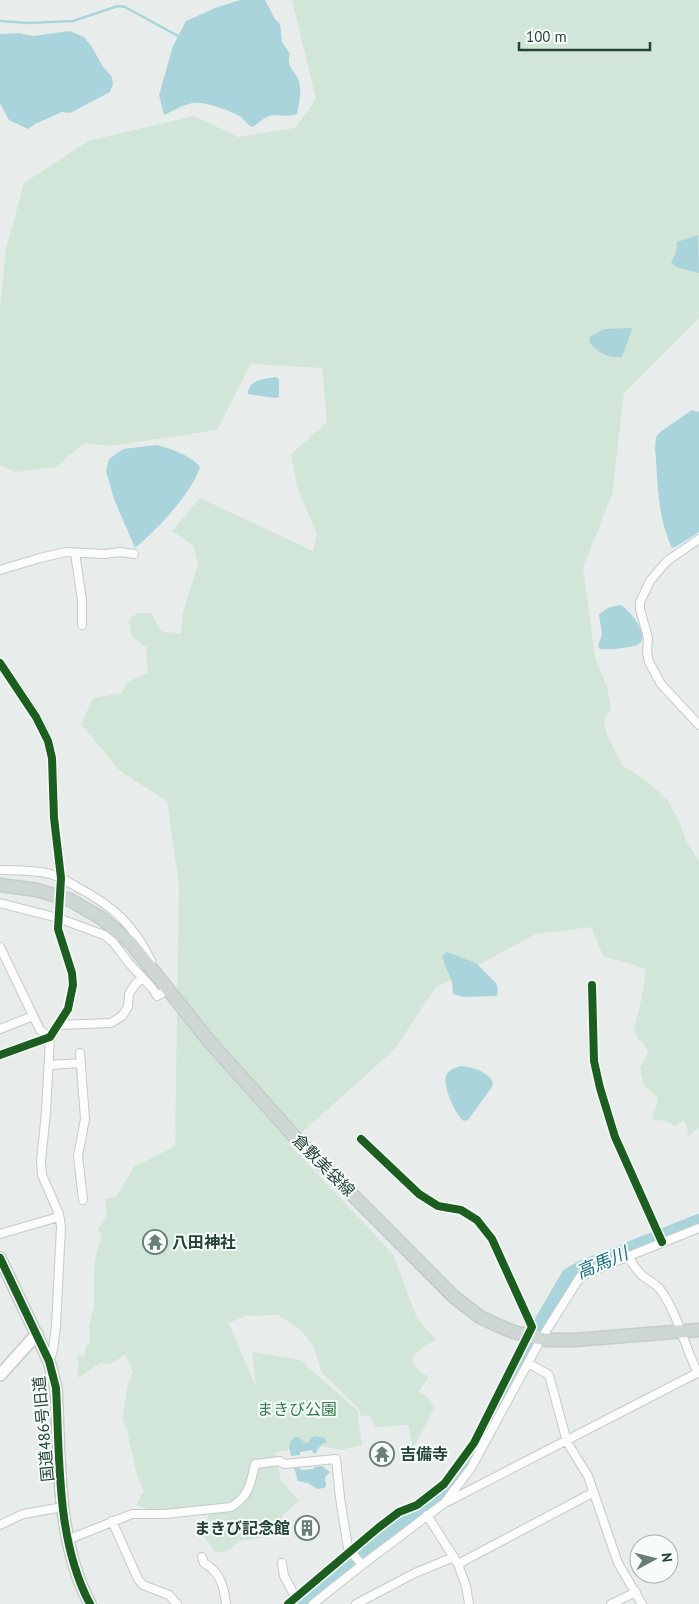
<svg xmlns="http://www.w3.org/2000/svg" width="699" height="1604" font-family="'PT Sans','Noto Sans JP',sans-serif">
  <style>
    .green { fill: #d1e6d8 }
    .water { fill: #a9d4db }
    .lines { fill: none; stroke-linecap: round; stroke-linejoin: round }
    .stream { stroke: #a9d4db; stroke-width: 2.5 }
    .river { stroke: #a9d4db; stroke-width: 16 }
    .street-casing { stroke: #c5cac8; stroke-width: 10 }
    .secondary-casing { stroke: #c3cbc8; stroke-width: 14 }
    .primary-casing { stroke: #c3ccc9; stroke-width: 15 }
    .street { stroke: #fcfcfc; stroke-width: 8 }
    .secondary { stroke: #fcfcfc; stroke-width: 11 }
    .primary { stroke: #cfd7d5; stroke-width: 12 }
    .cycleway-casing { stroke: #f7fbf9; stroke-width: 11 }
    .cycleway { stroke: #1b5e20; stroke-width: 8 }
    .labels { text-anchor: middle; stroke-width: 4; stroke-linejoin: round; paint-order: stroke }
    .street-label { font-size: 16px; fill: #24423a; stroke: #f7fbf9 }
    .poi-label { font-size: 16px; font-weight: bold; fill: #24423a; stroke: #f7fbf9; text-anchor: start }
    .park-label { font-size: 16px; fill: #2d7a4b; stroke: #f7fbf9 }
    .water-label { font-size: 18px; font-style: italic; fill: #1c6f80; stroke: #f7fbf9 }
  </style>
  <rect width="100%" height="100%" fill="#e8edeb"/>
  <path class="green" d="M292 0H699V318L624 393 612 495 583 568 595 657 607 687 611 709 604 721 607 735 622 765 646 781 667 799 681 825 686 841 699 861V1128L688 1136 687 1126 684 1121 675 1126 663 1120 655 1121 652 1118C659 1099 662 1098 644 1086L640 1068 648 1053 643 1042 638 1040 634 1030 642 997 646 969 603 956 591 927 536 934 435 988 395 1049 289 1144 393 1254 417 1318 436 1340 420 1349 411 1361 420 1372 429 1377 418 1392 427 1396 434 1408 413 1449 408 1425 375 1427 370 1415 361 1416 359 1409 322 1373 313 1346 302 1331 278 1315 245 1316 229 1323 256 1387 252 1352 300 1360 357 1410 362 1445 341 1450 320 1446 275 1452 281 1481 299 1501 282 1516 280 1530 261 1538 238 1541 230 1550 216 1553 200 1531 208 1518V1505C185 1508 158 1515 136 1505L144 1491 137 1476 127 1430 122 1419 128 1383 133 1372 125 1355 114 1362 107 1364 100 1363 79 1378 77 1370 79 1366 77 1356 85 1355 86 1346 90 1342 89 1327 94 1306V1269L97 1251 102 1235 98 1229C107 1219 108 1212 105 1199L116 1197 134 1167 175 1146 179 885 167 801 120 771 81 724 93 698 121 693 129 681 148 673 146 647 132 637 129 620 137 613H151L161 631 181 634 183 613 198 564 194 546 172 531 200 498 313 551 317 534 298 489 291 454 327 422 322 368 251 364 217 430 110 446 84 443 56 467 15 472 0 465V308L6 249 24 183 88 141 194 116 238 137 295 128 316 99Z"/>
  <path class="water" d="M240 0H265L275 19 280 24 282 42 290 54C285 68 299 73 300 86 301 96 299 105 297 114 287 118 277 113 267 117 262 119 257 124 253 127 247 125 246 121 241 117 232 111 204 101 193 103 182 105 173 111 164 115L159 95 173 46 186 21 215 8Z
    M70 31 84 37 92 47 103 67 112 77 113 84 110 92 70 113 62 112 35 124 28 129 9 120 0 103V34L19 33 33 36Z
    M698 235 699 273 676 267 671 263 676 252 677 242Z
    M631 328 632 330 622 357C608 358 598 353 589 342L590 337 604 329Z
    M276 377 279 379V397L275 398 248 394C248 379 265 379 276 377Z
    M692 410 699 412V532L677 546 672 548C657 517 658 482 655 448L656 437 660 432Z
    M157 445C172 449 190 455 200 467 192 493 156 531 135 548L114 499 106 471 109 459 123 449Z
    M621 605C629 610 651 635 639 644 632 648 608 650 600 649L598 646 602 634 599 615C605 608 612 606 621 605Z
    M447 952 476 963 496 983 498 990 497 996 463 997 453 994 452 982 442 957 444 954Z
    M460 1066C472 1067 487 1071 493 1082L492 1087 468 1120 464 1121C455 1115 441 1083 447 1074 450 1069 455 1068 460 1066Z
    M316 1436 325 1438 327 1442 322 1444 317 1450V1453H313L312 1450 300 1452V1455L291 1456 289 1445 294 1437H299L305 1443 309 1442 312 1437Z
    M322 1466 330 1472 325 1477 326 1486 324 1488 317 1489 308 1483 298 1481 294 1468H300L301 1470 314 1469V1467Z"/>
  <g class="lines">
    <path class="stream" d="M0 21 28 23 73 21 118 6 125 7 180 37"/>
    <path class="river" d="M302 1604 380 1541 435 1501 461 1472 478 1446 524 1353 569 1276 581 1269 699 1222"/>
    <defs>
      <path id="street" d="M699 539 667 561 650 581 640 602V609L648 638 647 652 649 662 661 684 699 725
        M75 553 82 600V625
        M0 570 40 558 65 552 105 554 120 552 134 554
        M0 663C15 686 40 716 48 741 56 764 52 793 54 817 55 841 62 865 61 890
        M0 870C15 870 31 870 46 873 57 875 67 881 77 887 113 906 134 925 151 961
        M0 903 58 918 104 935 113 942 128 962 152 988 157 996 167 990
        M0 947 40 1030 50 1037
        M592 985 594 1061 600 1088 615 1137 662 1242
        M58 1025 111 1023 122 1016 128 1007 129 994 136 983 143 978
        M0 1029 33 1016
        M80 1053 85 1119 78 1156 83 1200
        M0 1055 50 1037 68 1009 73 985 72 973 58 929 59 906
        M49 1065 81 1063
        M0 1234 55 1218 59 1214
        M628 1256C633 1264 637 1272 644 1277 651 1282 657 1284 662 1292 679 1317 684 1346 698 1373
        M49 1361 53 1350 56 1326 61 1227 59 1214 42 1175 41 1161 46 1112 50 1037
        M528 1363 549 1375 567 1442 588 1476 618 1563 642 1604
        M446 1501 471 1468 541 1339 580 1277 614 1262 699 1228
        M427 1515 458 1564 466 1586 469 1604
        M112 1521 138 1579 143 1585 169 1595 177 1604
        M0 1525 23 1514 63 1507
        M67 1540 132 1514H165L231 1507C249 1497 251 1482 255 1464L280 1461 284 1464 336 1459 340 1498 348 1548 362 1565
        M202 1557 204 1563C220 1572 224 1586 226 1604
        M282 1563 284 1576 296 1598
        M458 1564 594 1492
        M288 1604 378 1528 399 1512 417 1505 444 1484 474 1443 532 1327 492 1239 477 1220 461 1210 438 1206 419 1194 361 1139
        M313 1604 362 1565 443 1504 699 1372
        M356 1604 415 1573 454 1557
        M611 1604 636 1592"/>
      <path id="secondary" d="M0 1258 49 1361 56 1388C60 1459 56 1540 90 1604
        M0 1375 37 1334"/>
      <path id="primary" d="M0 885 37 890 70 900 101 918 131 943 209 1041 294 1136 454 1297 480 1317 499 1326 514 1332 547 1340H574L699 1330"/>
    </defs>
    <use href="#street" class="street-casing"/>
    <use href="#secondary" class="secondary-casing"/>
    <use href="#primary" class="primary-casing"/>
    <use href="#street" class="street"/>
    <use href="#secondary" class="secondary"/>
    <use href="#primary" class="primary"/>
    <defs>
      <path id="cycleway" d="M0 663 36 717 48 741 52 758 54 818 61 878 58 929 72 973 73 985 68 1009 50 1037 0 1055
        M592 985 594 1061 600 1088 615 1137 662 1242
        M0 1258 49 1361 56 1388C60 1459 56 1540 90 1604
        M288 1604 378 1528 399 1512 417 1505 444 1484 474 1443 532 1327 492 1239 477 1220 461 1210 438 1206 419 1194 361 1139"/>
    </defs>
    <use href="#cycleway" class="cycleway-casing"/>
    <use href="#cycleway" class="cycleway"/>
  </g>
  <defs>
    <symbol id="temple-ring" viewBox="-11 -11 22 22"><circle r="9.5" fill="#f7fbf9" stroke="#697e78" stroke-width="1.5"/><path d="M0-6L5-2H3V0L6.5 2.5H4V6H1.5V3h-3V6H-4V2.5H-6.5L-3 0V-2H-5Z" fill="#697e78"/></symbol>
    <symbol id="building-ring" viewBox="-11 -11 22 22"><circle r="9.5" fill="#f7fbf9" stroke="#697e78" stroke-width="1.5"/><path d="M-4-6H4V6H1V3H-1V6H-4ZM-2.5-4.3h1.7v1.8h-1.7ZM.8-4.3h1.7v1.8H.8ZM-2.5-1h1.7V.8h-1.7ZM.8-1h1.7V.8H.8Z" fill="#697e78"/></symbol>
  </defs>
  <g fill-rule="evenodd">
    <use href="#temple-ring" x="141" y="1228" width="28" height="28"/>
    <use href="#temple-ring" x="368" y="1440" width="28" height="28"/>
    <use href="#building-ring" x="293" y="1514" width="28" height="28"/>
  </g>
  <g class="labels">
    <g class="street-label">
      <text transform="translate(324 1165) rotate(45)" y="6">倉敷美袋線</text>
      <text transform="translate(43 1429) rotate(-95)" y="6">国道486号旧道</text>
    </g>
    <g class="poi-label">
      <text x="172" y="1248">八田神社</text>
      <text x="400" y="1460">吉備寺</text>
      <text x="290" y="1534" text-anchor="end">まきび記念館</text>
    </g>
    <g class="park-label">
      <text x="297" y="1415">まきび公園</text>
    </g>
    <g class="water-label">
      <text transform="translate(602 1263) rotate(-23)" y="6">高馬川</text>
    </g>
  </g>
  <g transform="translate(654 1559) rotate(83)"><circle r="24" fill="#f7fbf9" stroke="#a3b1ad"/>
  <path d="M0-4L9 19L0 12L-9 19Z" fill="#697e78"/>
  <text y="-8" font-size="14" font-weight="bold" text-anchor="middle" fill="#24423a">N</text>
  </g>
  <path d="M519 42v8h131v-8" fill="none" stroke="#24423a" stroke-width="2.5"/>
  <text x="526" y="42" font-size="15" fill="#24423a" stroke="#f7fbf9" stroke-width="4" paint-order="stroke">100 m</text>
</svg>
